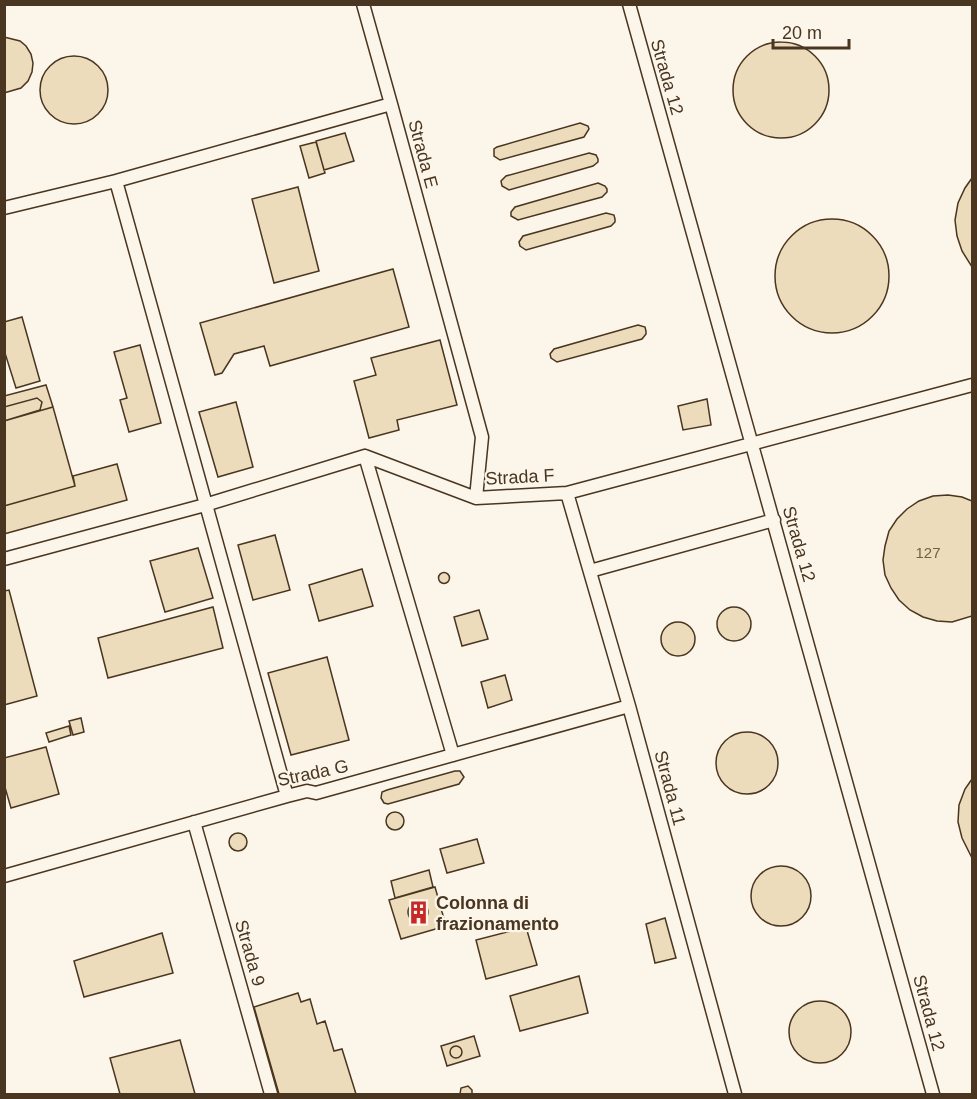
<svg xmlns="http://www.w3.org/2000/svg" width="977" height="1099" font-family="Helvetica,sans-serif">
  <style>
    .building { fill: #ecdcbc; stroke: #4a3520; stroke-width: 1.5 }
    .lines { fill: none; stroke-linecap: round; stroke-linejoin: round }
    .lane-casing { stroke: #4a3520; stroke-width: 15 }
    .lane { stroke: #fbf6e9; stroke-width: 12 }
    .labels { text-anchor: middle; stroke-width: 4.5; stroke-linejoin: round; paint-order: stroke }
    .number-label { font-size: 15px; fill: #725f47 }
    .street-label { font-size: 18px; fill: #4a3520; stroke: #fbf6e9 }
    .poi-label { font-size: 18px; font-weight: bold; fill: #4a3520; stroke: #fbf6e9; text-anchor: start }
  </style>
  <rect width="100%" height="100%" fill="#fbf6e9"/>
  <path class="building" d="M4 37 20 41 26 46 31 54 33 63 32 72 28 81 21 88 4 93Z
    M733 90a48 48 0 1 1 96 0a48 48 0 1 1-96 0Z
    M40 90a34 34 0 1 1 68 0a34 34 0 1 1-68 0Z
    M580 123 588 126 589 129 584 137 500 160 494 156V149L497 147Z
    M345 133 354 161 324 170 316 141Z
    M316 142 325 173 309 178 300 146Z
    M589 153 596 155 598 159V162L593 166 509 190 502 186 501 181 506 176Z
    M972 178V267L962 251 957 236 955 220 958 203 965 188Z
    M598 183 605 186 607 189V192L602 197 518 220 511 216V212L515 207Z
    M298 187 319 271 274 283 252 199Z
    M606 213 614 215 615 219V222L611 226 526 250 520 246 519 242 523 236Z
    M775 276a57 57 0 1 1 114 0a57 57 0 1 1-114 0Z
    M393 269 409 327 270 366 264 346 234 354 222 373 215 375 200 323Z
    M22 317 40 381 16 388 4 350V322Z
    M638 325 645 327 646 331V334L642 339 557 362 551 358 550 354 554 349Z
    M440 340 457 405 397 420 399 430 369 438 354 381 376 375 371 358Z
    M140 345 161 423 129 432 120 400 127 398 114 352Z
    M46 385 53 407 4 421V396Z
    M37 398 42 402 40 410 4 421V407Z
    M707 399 711 425 683 430 678 406Z
    M236 402 253 467 218 477 199 412Z
    M53 407 75 486 4 506V421Z
    M117 464 127 500 4 534V506L75 486 73 476Z
    M948 495 962 497 972 501V616L952 622 937 621 923 617 910 610 899 600 891 588 885 575 883 560 885 546 889 531 897 519 907 509 919 501 933 496Z
    M275 535 290 590 253 600 238 545Z
    M198 548 213 598 165 612 150 561Z
    M362 569 373 606 319 621 309 585Z
    M438.5 578a5.5 5.5 0 1 1 11 0a5.5 5.5 0 1 1-11 0Z
    M9 590 37 696 4 705V591Z
    M213 607 223 648 108 678 98 638Z
    M717 624a17 17 0 1 1 34 0a17 17 0 1 1-34 0Z
    M479 610 488 639 462 646 454 617Z
    M661 639a17 17 0 1 1 34 0a17 17 0 1 1-34 0Z
    M327 657 349 740 291 755 268 673Z
    M505 675 512 700 488 708 481 682Z
    M81 718 84 732 73 735 69 721Z
    M69 726 71 735 49 742 46 733Z
    M716 763a31 31 0 1 1 62 0a31 31 0 1 1-62 0Z
    M46 747 59 794 11 808 4 784V758Z
    M455 771H460L464 777 459 784 388 804 384 803 381 798 382 792 387 790Z
    M972 779V858L962 838 958 822 959 805 965 789Z
    M386 821a9 9 0 1 1 18 0a9 9 0 1 1-18 0Z
    M229 842a9 9 0 1 1 18 0a9 9 0 1 1-18 0Z
    M477 839 484 863 447 873 440 849Z
    M751 896a30 30 0 1 1 60 0a30 30 0 1 1-60 0Z
    M429 870 433 887 395 898 391 881Z
    M435 887 446 926 401 939 389 900Z
    M408 912a10 10 0 1 1 20 0a10 10 0 1 1-20 0Z
    M665 918 676 958 655 963 646 924Z
    M526 927 537 965 486 979 476 940Z
    M162 933 173 973 84 997 74 961Z
    M579 976 588 1013 520 1031 510 996Z
    M298 993 301 1002 310 999 317 1024 325 1021 334 1051 342 1049 356 1094H279L254 1007Z
    M789 1032a31 31 0 1 1 62 0a31 31 0 1 1-62 0Z
    M474 1036 480 1056 447 1066 441 1046Z
    M180 1040 195 1094H120L110 1058Z
    M450 1052a6 6 0 1 1 12 0a6 6 0 1 1-12 0Z
    M468 1086 472 1090V1094H460L461 1088Z"/>
  <g class="lines">
    <defs>
      <path id="lane" d="M363 4 391 104
        M629 4 933 1094
        M116 181 287 796
        M4 208 116 181 391 104 482 437 476 498
        M365 456 453 755
        M567 493 629 706 735 1094
        M4 559 205 505 365 456 476 498 567 493 972 385
        M590 571 774 520
        M194 822 271 1094
        M4 876 287 796 307 791 316 793 629 706"/>
    </defs>
    <use href="#lane" class="lane-casing"/>
    <use href="#lane" class="lane"/>
  </g>
  <defs>
    <symbol id="building-bare" viewBox="-9 -9 18 18"><path d="M-4-6H4V6H1V3H-1V6H-4ZM-2.5-4.3h1.7v1.8h-1.7ZM.8-4.3h1.7v1.8H.8ZM-2.5-1h1.7V.8h-1.7ZM.8-1h1.7V.8H.8Z" fill="#c62828" stroke="#fbf6e9" stroke-width="2.5" paint-order="stroke"/></symbol>
  </defs>
  <g fill-rule="evenodd">
    <use href="#building-bare" x="402" y="896" width="33" height="33"/>
  </g>
  <g class="labels">
    <g class="number-label">
      <text x="928" y="558">127</text>
    </g>
    <g class="street-label">
      <text transform="translate(667 77) rotate(74)" y="6">Strada 12</text>
      <text transform="translate(423 154) rotate(75)" y="6">Strada E</text>
      <text transform="translate(520 477) rotate(-3)" y="6">Strada F</text>
      <text transform="translate(799 544) rotate(74)" y="6">Strada 12</text>
      <text transform="translate(313 773) rotate(-12)" y="6">Strada G</text>
      <text transform="translate(670 788) rotate(75)" y="6">Strada 11</text>
      <text transform="translate(250 953) rotate(74)" y="6">Strada 9</text>
      <text transform="translate(929 1013) rotate(75)" y="6">Strada 12</text>
    </g>
    <g class="poi-label">
      <text x="436" y="909">Colonna di<tspan x="436" dy="21">frazionamento</tspan></text>
    </g>
  </g>
  <rect width="977" height="1099" fill="none" stroke="#4a3520" stroke-width="12"/>
  <path d="M773 39v9h76v-9" fill="none" stroke="#4a3520" stroke-width="3"/>
  <text x="782" y="39" font-size="18" fill="#4a3520" stroke="#fbf6e9" stroke-width="4.5" paint-order="stroke">20 m</text>
</svg>
